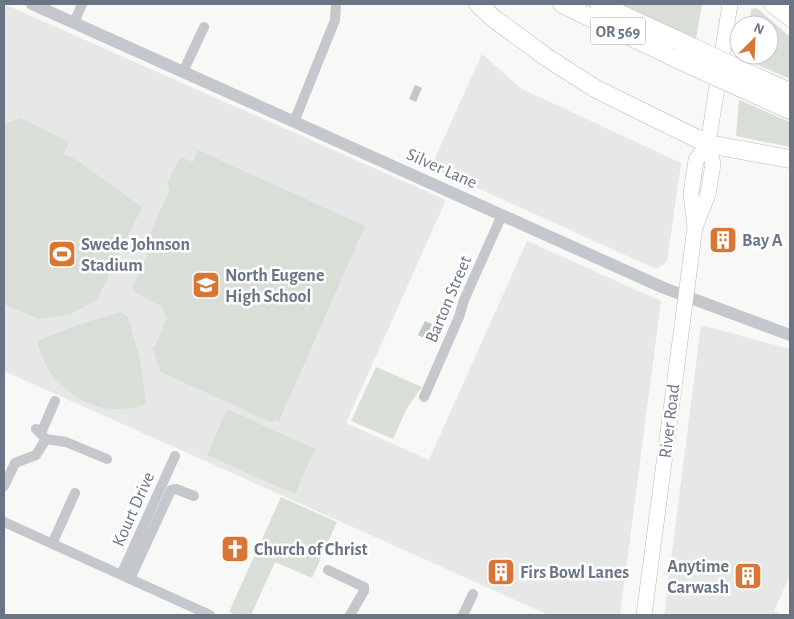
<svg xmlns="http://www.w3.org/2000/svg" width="794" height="619" font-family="'Alegreya Sans',sans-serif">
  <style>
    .built { fill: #e6e7e7 }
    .green { fill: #d9dfd7 }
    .water { fill: #c0c7cd }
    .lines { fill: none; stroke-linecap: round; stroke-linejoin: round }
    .primary-casing { stroke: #b7babf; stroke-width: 16 }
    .motorway-casing { stroke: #b7b9bd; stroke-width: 19 }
    .minor { stroke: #c4c7cb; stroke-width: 10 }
    .tertiary { stroke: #c4c7cb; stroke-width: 12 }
    .primary { stroke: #fff; stroke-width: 15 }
    .motorway { stroke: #fff; stroke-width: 18 }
    .motorway-bridge-casing { stroke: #b7b9bd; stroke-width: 19; stroke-linecap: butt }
    .motorway-bridge { stroke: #fff; stroke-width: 18 }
    .labels { text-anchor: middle; stroke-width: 5; stroke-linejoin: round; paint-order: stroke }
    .shield { fill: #fff; stroke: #969eaa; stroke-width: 1 }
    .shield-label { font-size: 16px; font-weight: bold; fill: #697485 }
    .street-label { font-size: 18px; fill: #697485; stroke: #fff }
    .poi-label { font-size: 18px; font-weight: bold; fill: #697485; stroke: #fff; text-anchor: start }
  </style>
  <rect width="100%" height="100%" fill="#f8f8f6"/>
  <path class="built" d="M4 4 446 200 346 423 429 460 527 241 661 301 620 615H549L4 371Z
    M482 54 522 89 681 163 667 262 656 269 431 167Z
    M701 325 790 349V575L774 611 778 613 777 615H664Z"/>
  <path class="green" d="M616 4H702L696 39Z
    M754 8 758 9 790 37V79L744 59 745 55H769V25H749L751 10Z
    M739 100 790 122V147L736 136Z
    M21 118 69 142 64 154 74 158 142 207 97 300 70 314 39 319 4 304V124Z
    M198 150 365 226 279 421 274 420 273 423 161 372 152 347 155 346 167 318 161 306 134 292 133 286 147 256 145 244 170 189 167 184 180 157 193 162Z
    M120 312 128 317 140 360 146 404C138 408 129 408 120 409 80 411 45 379 37 341L78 325Z
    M376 367 422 387 407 408 393 439 351 421Z
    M227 409 315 449 295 494 207 455Z
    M281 497 337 522 312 578 275 562 251 615H236L229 612Z"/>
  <path class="water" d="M415 85 422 88 416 102 409 99Z
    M425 321 432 324 429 331 431 337 426 339 418 335Z"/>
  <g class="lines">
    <defs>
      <path id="primary" d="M696 225 708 194 713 164 708 144 730 4
        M644 615 695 227 691 194 696 160 708 144"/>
      <path id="motorway" d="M478 4 493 18 549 59 596 89 708 144 790 159
        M562 4 675 58
        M599 4 677 40
        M773 4 790 17
        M763 80 790 92
        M761 97 790 110"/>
    </defs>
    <use href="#primary" class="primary-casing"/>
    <use href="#motorway" class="motorway-casing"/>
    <path class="minor" d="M74 23 82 4
      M183 72 204 27
      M294 122 335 20 336 4
      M424 397 459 317 464 300 502 215
      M41 433 55 401
      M46 439 66 442 107 459
      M4 486 15 463 36 455 46 439 36 429
      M4 522 210 615
      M52 544 75 493
      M328 570 364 587V591L350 615
      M121 575 175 456
      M130 579 171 490 176 489 194 496
      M463 615 473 594"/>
    <path class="tertiary" d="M32 4 664 288 790 335"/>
    <use href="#primary" class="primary"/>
    <use href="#motorway" class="motorway"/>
    <defs>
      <path id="motorway-bridge" d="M677 40 763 80
        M675 58 761 97"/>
    </defs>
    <use href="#motorway-bridge" class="motorway-bridge-casing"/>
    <use href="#motorway-bridge" class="motorway-bridge"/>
  </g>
  <defs>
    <symbol id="building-square" viewBox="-11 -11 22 22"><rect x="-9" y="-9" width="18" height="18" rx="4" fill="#d97535" stroke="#fff"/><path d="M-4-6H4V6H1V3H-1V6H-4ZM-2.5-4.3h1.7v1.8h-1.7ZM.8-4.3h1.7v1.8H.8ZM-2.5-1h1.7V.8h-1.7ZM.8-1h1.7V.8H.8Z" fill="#fff"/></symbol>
    <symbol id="stadium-square" viewBox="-11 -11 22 22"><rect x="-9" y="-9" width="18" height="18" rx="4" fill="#d97535" stroke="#fff"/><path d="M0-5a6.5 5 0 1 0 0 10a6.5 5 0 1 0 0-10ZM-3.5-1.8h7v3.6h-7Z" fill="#fff"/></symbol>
    <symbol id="school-square" viewBox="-11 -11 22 22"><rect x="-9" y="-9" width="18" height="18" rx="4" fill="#d97535" stroke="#fff"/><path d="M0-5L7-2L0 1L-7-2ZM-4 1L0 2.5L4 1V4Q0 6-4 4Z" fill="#fff"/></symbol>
    <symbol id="church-square" viewBox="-11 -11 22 22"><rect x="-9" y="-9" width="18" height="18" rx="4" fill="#d97535" stroke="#fff"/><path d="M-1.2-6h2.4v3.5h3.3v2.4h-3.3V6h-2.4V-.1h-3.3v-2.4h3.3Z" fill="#fff"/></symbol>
  </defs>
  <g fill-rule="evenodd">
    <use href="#building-square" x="707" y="224" width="32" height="32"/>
    <use href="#stadium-square" x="46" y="238" width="32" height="32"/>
    <use href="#school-square" x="190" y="269" width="32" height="32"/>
    <use href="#church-square" x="219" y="533" width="32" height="32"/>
    <use href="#building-square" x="485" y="556" width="32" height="32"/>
    <use href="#building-square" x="732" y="560" width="32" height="32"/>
  </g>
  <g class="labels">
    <rect class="shield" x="590.5" y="17.5" width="55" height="27" rx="4"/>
    <g class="shield-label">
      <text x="618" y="37">OR 569</text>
    </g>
    <g class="street-label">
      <text transform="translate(442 168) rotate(24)" y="6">Silver Lane</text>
      <text transform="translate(448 299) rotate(-67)" y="6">Barton Street</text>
      <text transform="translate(669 421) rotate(-83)" y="6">River Road</text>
      <text transform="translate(133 509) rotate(-66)" y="6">Kourt Drive</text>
    </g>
    <g class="poi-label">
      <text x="742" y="246">Bay A</text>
      <text x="81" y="250">Swede Johnson<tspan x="81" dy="21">Stadium</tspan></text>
      <text x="225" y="281">North Eugene<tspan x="225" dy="21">High School</tspan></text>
      <text x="254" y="555">Church of Christ</text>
      <text x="729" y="572" text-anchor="end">Anytime<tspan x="729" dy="21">Carwash</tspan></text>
      <text x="520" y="578">Firs Bowl Lanes</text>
    </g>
  </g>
  <rect width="794" height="619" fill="none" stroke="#697485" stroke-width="10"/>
  <g transform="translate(754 40) rotate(24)"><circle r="24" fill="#ffffff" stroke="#c3c7ce"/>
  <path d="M0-4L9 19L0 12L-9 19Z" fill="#d97535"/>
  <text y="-8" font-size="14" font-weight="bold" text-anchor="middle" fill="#697485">N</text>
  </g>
</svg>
